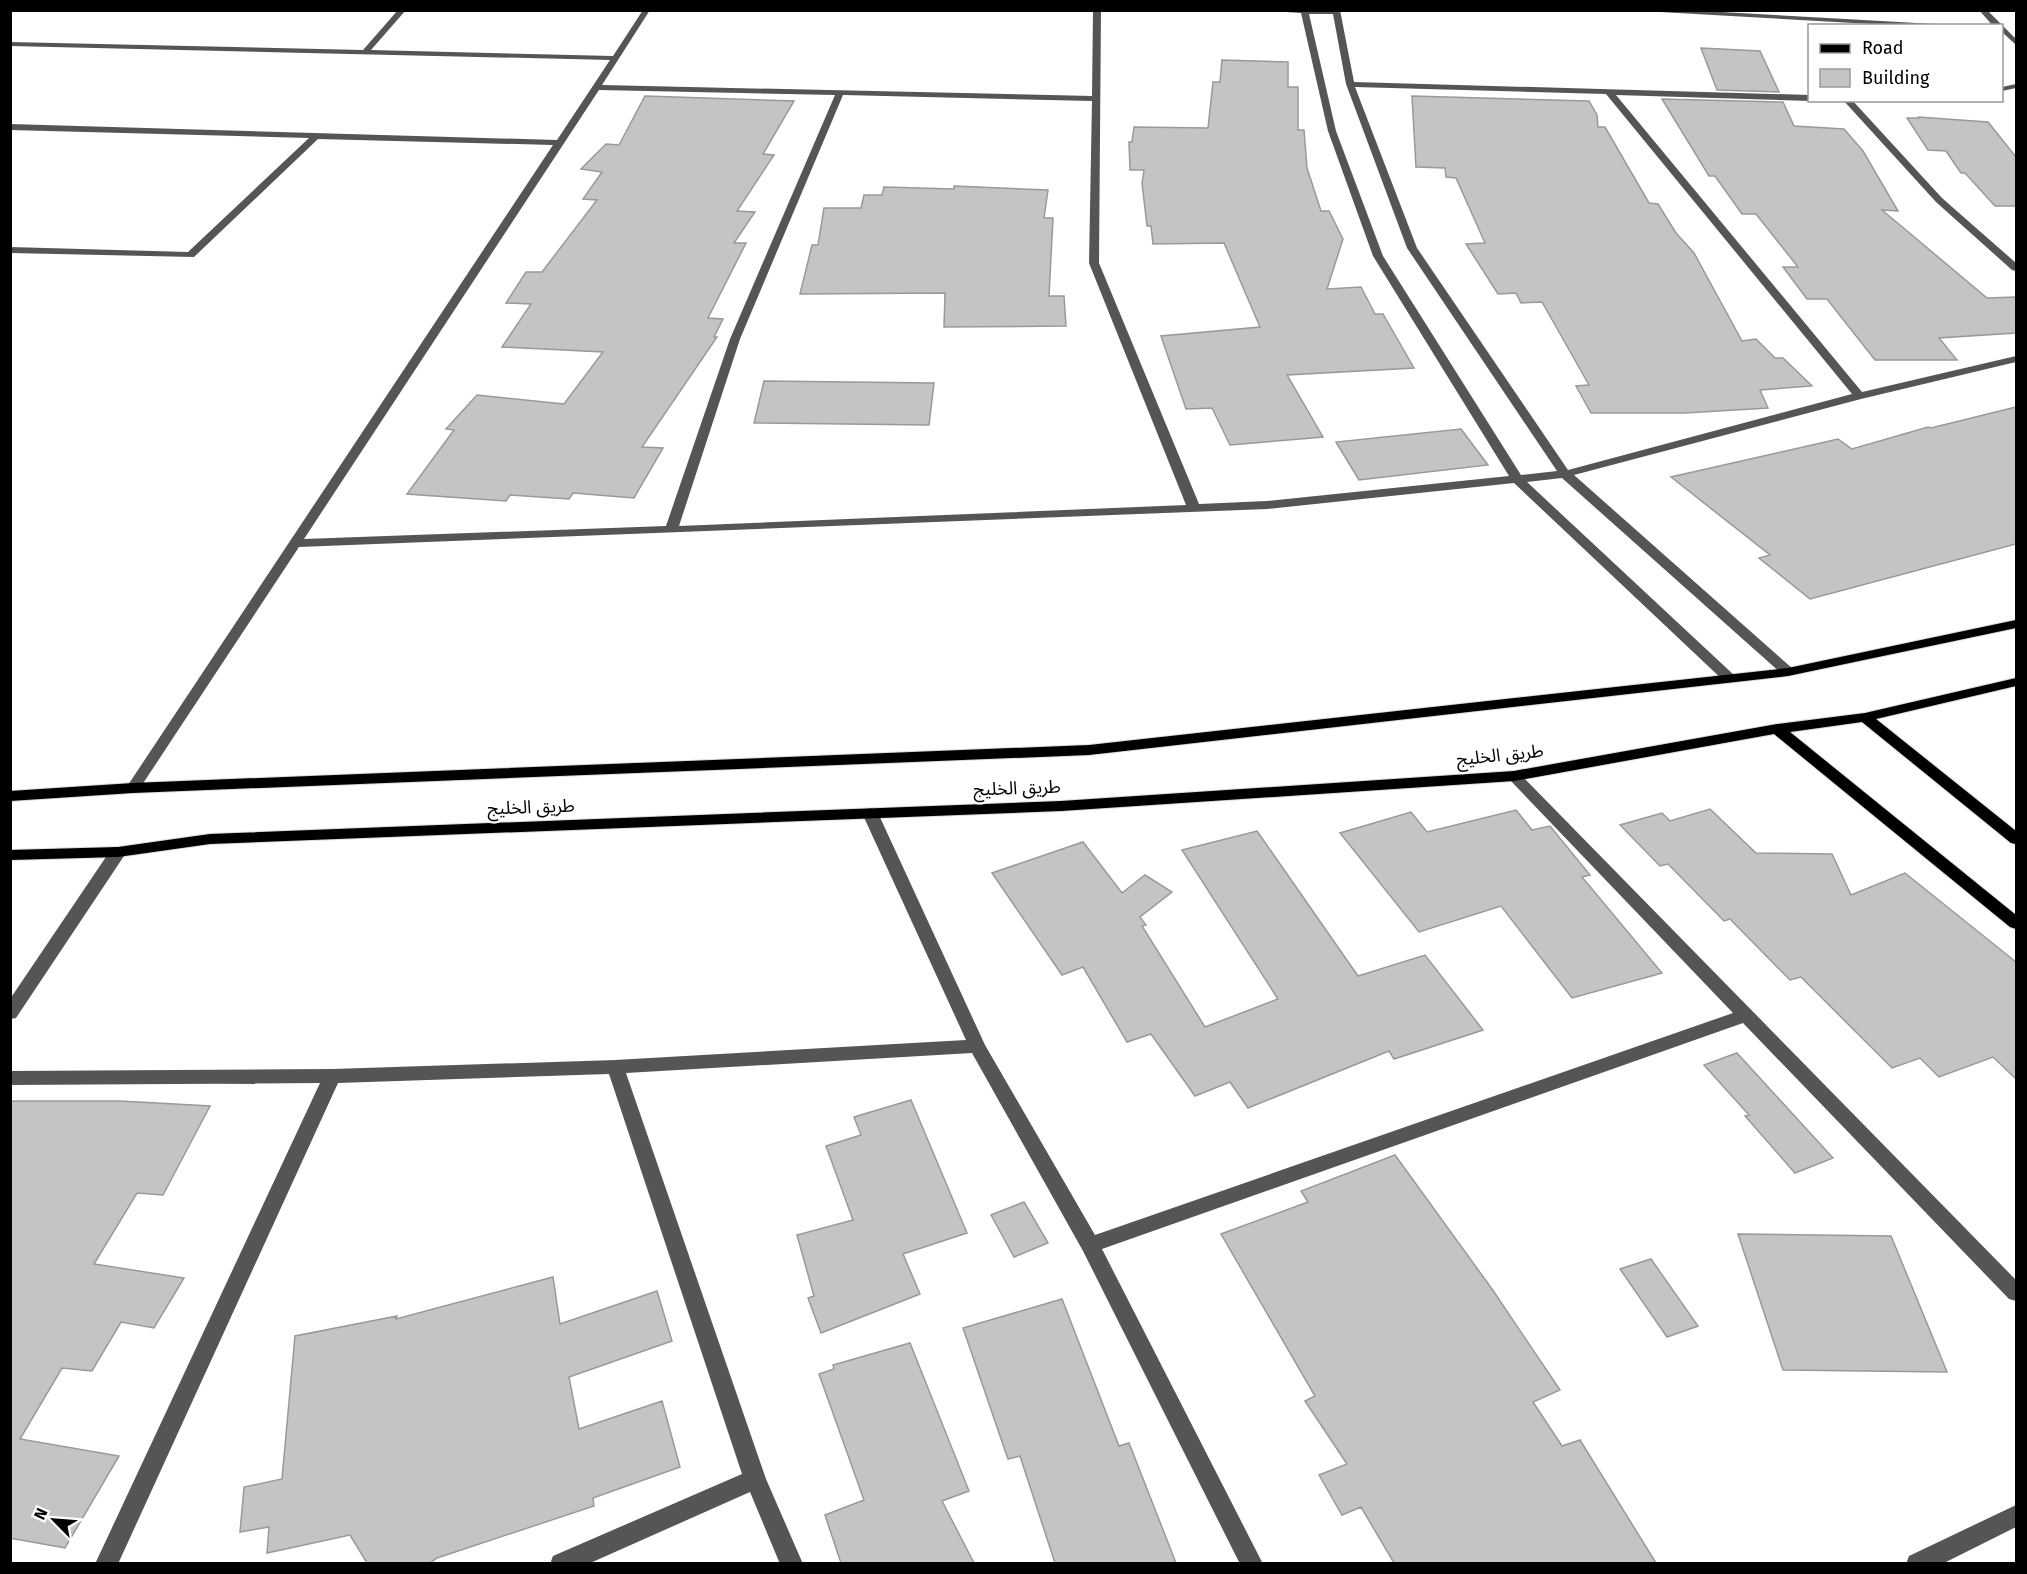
<svg xmlns="http://www.w3.org/2000/svg" width="2027" height="1574" font-family="'Fira Sans','Noto Sans Arabic',sans-serif">
  <style>
    .building { fill: #c4c4c4; stroke: #999; stroke-width: 1.5 }
    .lines { fill: none; stroke-linecap: round; stroke-linejoin: round }
    .major-casing { stroke: #dbdbdb; stroke-width: 2 }
    .minor { fill: #555; fill-rule: evenodd }
    .major { fill: #000; fill-rule: evenodd }
    .labels { text-anchor: middle; stroke-width: 4.5; stroke-linejoin: round; paint-order: stroke }
    .street-label { font-size: 18px; fill: #000; stroke: #fff }
  </style>
  <rect width="100%" height="100%" fill="#fff"/>
  <path class="building" d="M1701 48 1760 51 1779 92 1717 90Z
    M1222 60 1288 62V87H1298V130H1304L1307 168 1321 211H1329L1343 239 1327 289 1361 287 1375 314H1383L1414 368 1287 375 1323 437 1230 445 1212 408 1186 409 1161 336 1260 327 1224 243 1153 244 1151 226H1147L1142 183 1144 170H1130L1129 142H1132L1134 127 1208 128 1213 82H1220Z
    M645 96 794 101 763 154 774 155 737 211 755 212 734 243H746L708 318 723 319 714 337H717L642 447 663 448 634 498 573 493 569 499 510 495 506 501 407 494 454 430 446 429 477 395 564 404 603 352 502 347 531 304 506 303 526 272H542L597 200 583 199 602 172 581 169 606 144 619 145Z
    M1412 96 1589 101 1597 115 1598 127H1605L1649 203 1658 204 1676 233 1694 253 1742 341 1756 339 1775 358H1783L1812 386 1760 390 1768 408 1685 413H1591L1576 386 1589 385 1542 302 1521 303 1516 293 1498 294 1466 244 1485 243 1456 178 1446 177 1445 168 1416 167Z
    M1662 99 1783 102 1794 126 1844 129 1863 151 1898 211 1882 210 1987 298 2016 297V333L1939 338 1957 360H1875L1827 299H1807L1783 267H1798L1756 214H1742L1715 176H1709Z
    M1918 117 1988 122 2016 157V206H1995L1965 173H1961L1946 151 1928 150 1907 118H1920Z
    M954 186 1048 190 1044 218H1053L1049 296H1064L1066 326 944 327 945 293 800 294 812 245H818L824 208H861L864 195H882L884 187 954 189Z
    M764 381 934 383 929 425 754 423Z
    M2016 407V544L1810 599 1759 558 1770 555 1671 477 1838 439 1852 449 1928 427 1931 428Z
    M1461 429 1488 465 1359 480 1336 442Z
    M1710 809 1756 853 1832 854 1851 895 1905 873 2016 962V1079L1993 1057 1939 1077 1920 1058 1892 1068 1801 977 1790 980 1730 919 1724 921 1668 864 1660 866 1620 825 1662 813 1670 821Z
    M1516 810 1532 830 1550 826 1590 875 1582 877 1662 973 1572 998 1501 906 1419 932 1340 833 1411 812 1427 832Z
    M1257 831 1358 976 1425 955 1483 1030 1394 1059 1389 1051 1248 1108 1230 1082 1195 1096 1151 1034 1127 1042 1083 967 1062 975 992 873 1083 842 1122 893 1145 875 1172 892 1140 917 1146 925 1142 926 1205 1027 1278 999 1182 850Z
    M1737 1053 1833 1158 1795 1173 1745 1116 1749 1115 1704 1065Z
    M911 1100 967 1233 903 1254 920 1294 821 1333 808 1298 814 1296 797 1235 853 1220 826 1146 861 1135 854 1117Z
    M10 1101H120L210 1106 163 1195 137 1193 94 1264 184 1278 154 1328 121 1322 92 1371 62 1368 20 1439 119 1456 65 1548 10 1538Z
    M1395 1155 1492 1289 1560 1390 1533 1402 1562 1446 1580 1440 1656 1563H1394L1361 1507 1342 1515 1319 1475 1347 1464 1305 1401 1315 1396 1221 1234 1308 1202 1301 1191Z
    M1024 1202 1048 1243 1014 1257 991 1215Z
    M1738 1234 1891 1236 1947 1372 1783 1370Z
    M1651 1259 1698 1326 1667 1337 1620 1269Z
    M553 1277 560 1324 657 1291 672 1341 569 1377 579 1429 662 1401 680 1467 593 1498 594 1506 437 1558 430 1563H367L350 1535 267 1553 269 1527 240 1532 244 1487 282 1479 295 1336 397 1316 396 1319Z
    M1062 1299 1119 1446 1129 1443 1176 1563H1055L1020 1456 1008 1459 963 1328Z
    M910 1343 969 1491 942 1501 974 1563H841L825 1515 864 1500 819 1374 834 1369 833 1365Z"/>
  <g class="lines">
    <defs>
      <path id="major" d="M2016 620V628L1788 676 1089 755 133 793 10 801V791L133 783 1089 745 1788 668Z
        M2016 678V686L1876 719 2016 831V844L2011 843 1862 722 1790 732 2016 915V929L2010 927 1774 734 1514 781 1061 811 210 844 118 857 10 860V850L118 847 210 834 1061 801 1514 771 1777 724 1865 713Z"/>
    </defs>
    <use href="#major" class="major-casing"/>
    <path class="minor" d="M398 10H406L371 50 613 56 643 10H650L602 85 1092 96 1093 10H1101L1099 263 1199 504 1267 501 1509 476 1373 256 1328 131 1301 13 1257 10H1340L1354 82 1810 95V101L1616 95 1862 392 2016 356V362L1861 399 1574 475 1793 669 1795 672 1788 676 1783 675 1562 478 1527 482 1735 676 1737 679 1735 682H1725L1514 483 1267 509 299 547 138 791H128L125 788 128 785 553 145 318 139 194 257 10 253V247L188 252 309 138 10 130V124L557 140 610 60 10 46V42L363 50ZM1309 14H1333L1346 84 1407 248 1557 471 1521 475 1383 256 1336 131ZM1355 87 1606 94 1852 394 1568 470 1417 248ZM599 90 835 95 730 339 666 526 304 539ZM843 95 1092 101 1089 263 1186 505 679 526 740 339Z
      M1624 10H1686L1970 26H1907Z
      M1979 10H1987L2016 39V45L2002 32V26H1993Z
      M2016 84V88L2002 91V87Z
      M1843 100H1852L1942 198 2016 263V271L2012 270 1936 202Z
      M1514 771 1519 773 2016 1280V1301L2009 1299 1743 1023 1102 1249 1263 1564H1240L1083 1251 972 1053 626 1073 766 1479 803 1564H780L750 1492 588 1564H550L553 1556 742 1474 609 1074 338 1083 118 1564H95L320 1083 10 1085V1071L332 1069 615 1060 966 1040 862 813 870 808 878 813 985 1045 1095 1235 1733 1013 1509 779 1507 776Z
      M118 847 124 848 126 852 124 856 16 1018 10 1019V999L112 848Z
      M2016 1505V1527L1942 1564H1906L1909 1556Z"/>
    <use href="#major" class="major"/>
  </g>
  <g class="labels">
    <g class="street-label">
      <text transform="translate(1500 755) rotate(-6)" y="6">طريق الخليج</text>
      <text transform="translate(1017 788) rotate(-2)" y="6">طريق الخليج</text>
      <text transform="translate(531 807) rotate(-2)" y="6">طريق الخليج</text>
    </g>
  </g>
  <rect width="2027" height="1574" fill="none" stroke="#000000" stroke-width="24"/>
  <rect x="1808" y="24" width="195" height="78" fill="#ffffff" stroke="#999999" stroke-width="1.5"/>
  <rect x="1820" y="44" width="30" height="9" fill="#000000" stroke="#999999" stroke-width="1.5"/>
  <text x="1862" y="54" font-size="18" fill="#000000">Road</text>
  <rect x="1820" y="69" width="30" height="18" fill="#c4c4c4" stroke="#999999" stroke-width="1.5"/>
  <text x="1862" y="84" font-size="18" fill="#000000">Building</text>
  <g transform="translate(54 1520) rotate(295)" stroke="#ffffff" stroke-width="4.5" paint-order="stroke">
  <path d="M0-4.5L10 22L0 15L-10 22Z" fill="#000000"/>
  <text y="-9" font-size="16" font-weight="bold" text-anchor="middle" fill="#000000">N</text>
  </g>
</svg>
